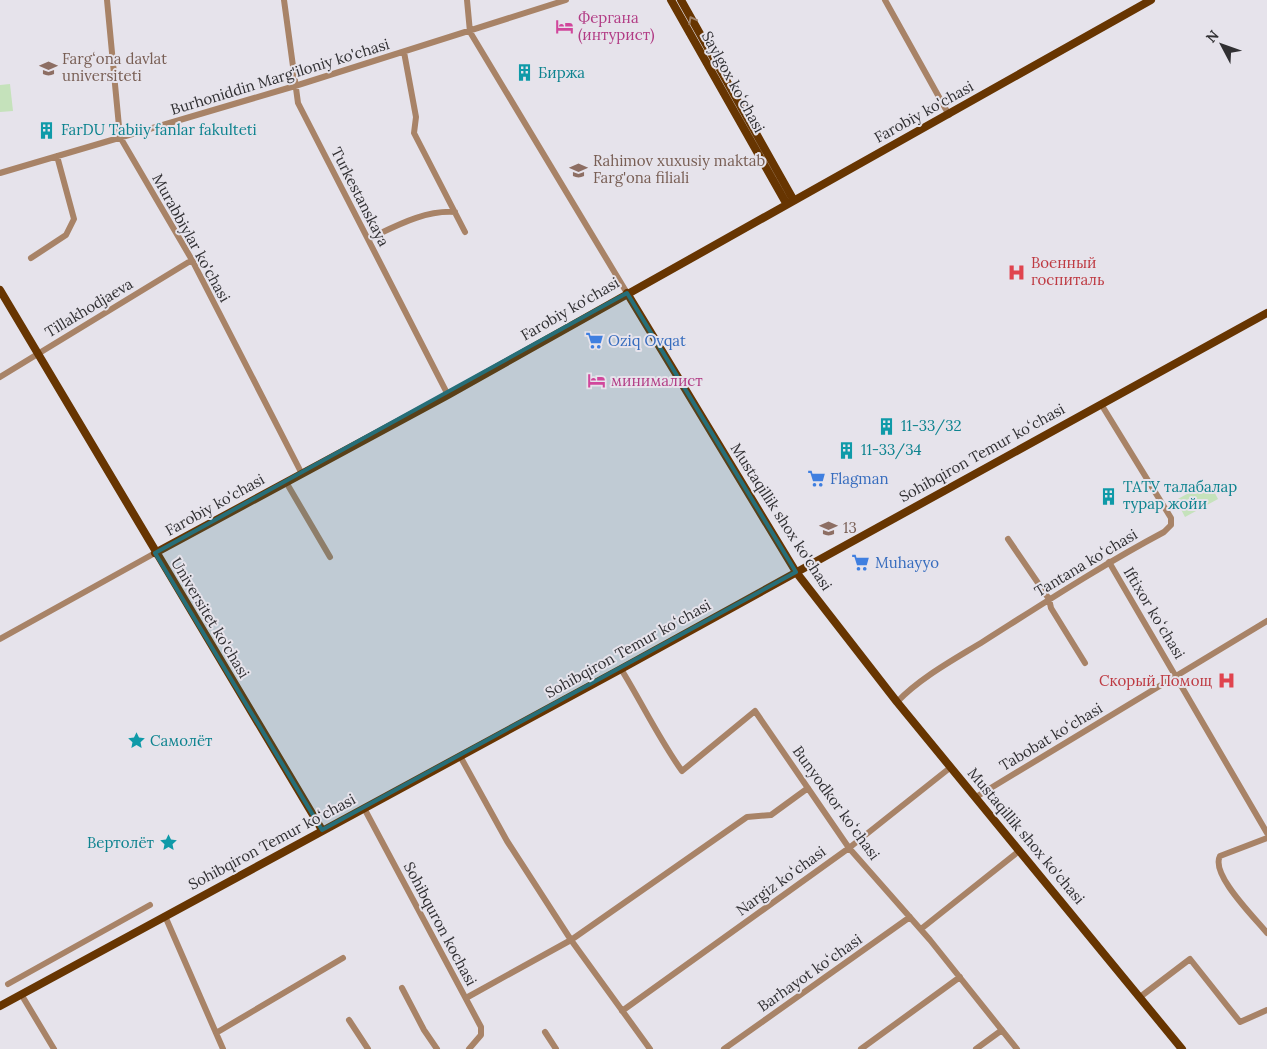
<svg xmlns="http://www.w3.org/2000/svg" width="1267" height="1049" font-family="Lora,serif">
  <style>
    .grass { fill: #c5e2bb }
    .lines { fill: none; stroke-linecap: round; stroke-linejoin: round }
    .minor { stroke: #a88367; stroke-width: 6 }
    .major { stroke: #673501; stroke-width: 8 }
    .oneway { stroke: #a0836a }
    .marked { fill: #266f79; fill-opacity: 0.2; stroke: #266f79; stroke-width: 4; stroke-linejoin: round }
    .labels { text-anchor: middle; stroke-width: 4; stroke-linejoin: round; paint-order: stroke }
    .hotel-label { font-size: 15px; fill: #b23c85; stroke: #e6e3eb; text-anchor: start }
    .education-label { font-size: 15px; fill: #785e54; stroke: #e6e3eb; text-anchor: start }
    .culture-label { font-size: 15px; fill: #0d838f; stroke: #e6e3eb; text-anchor: start }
    .street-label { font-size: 15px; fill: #313033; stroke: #e6e3eb }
    .health-label { font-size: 15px; fill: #be3a42; stroke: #e6e3eb; text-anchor: start }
    .shop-label { font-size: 15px; fill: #366cbe; stroke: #e6e3eb; text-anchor: start }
  </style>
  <rect width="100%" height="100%" fill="#e6e3eb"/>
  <path class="grass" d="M10 84 13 111 0 112V85Z
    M1209 482 1218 499 1185 517 1176 500Z"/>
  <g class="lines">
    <path class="minor" d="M107 0 120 137 192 260 302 474
      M284 0 298 103 448 395
      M467 0 470 32 627 293
      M885 0 949 115
      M404 52 416 117 414 133 465 232
      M0 173 295 86 566 0
      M368 239C396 226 424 210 455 212
      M31 258 66 235 74 219 57 156
      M0 377 192 260
      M286 482 330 557
      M1008 539 1049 599 1051 608 1085 663
      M1109 562 1267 833
      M0 639 155 553
      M621 669C642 703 659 739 682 771L755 711 849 848 930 940 1017 1049
      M897 702C921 677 955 659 984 641 1044 603 1102 565 1164 532L1171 525V518L1101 404
      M460 756 507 841 571 940 650 1049
      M976 797 1267 621
      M364 808 481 1027V1035L469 1049
      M1267 838 1220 856C1210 874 1255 918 1267 933
      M165 916 223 1049
      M921 929 1019 851
      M8 984 150 905
      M402 988 424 1030 437 1049
      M21 994 54 1049
      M1140 997 1190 959 1240 1022 1267 1010
      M466 998 571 940 747 817 771 815 808 788
      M622 1011 849 848 951 767
      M349 1020 368 1049
      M545 1032 556 1049
      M216 1033 343 958
      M724 1049 910 917
      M861 1049 960 977
      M976 1049 1002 1030"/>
    <path class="major" d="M671 0 786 203
      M681 0 793 199
      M0 290 322 830
      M627 293 796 572 897 702 1182 1049
      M155 553 448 395 1151 0
      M0 1006 621 669 1267 313"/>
  </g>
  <defs><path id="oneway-chevron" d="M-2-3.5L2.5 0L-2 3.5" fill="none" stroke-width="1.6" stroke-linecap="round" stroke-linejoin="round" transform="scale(1.25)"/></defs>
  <use class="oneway" href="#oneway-chevron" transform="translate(692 20) rotate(-119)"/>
  <path class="marked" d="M627 293 796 572 322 830 155 553Z"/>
  <defs>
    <symbol id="hotel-bare" viewBox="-9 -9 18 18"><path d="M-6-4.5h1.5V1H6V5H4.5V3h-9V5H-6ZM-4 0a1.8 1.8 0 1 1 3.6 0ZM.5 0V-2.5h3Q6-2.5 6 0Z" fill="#d1479c" stroke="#e6e3eb" stroke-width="2.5" paint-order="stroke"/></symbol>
    <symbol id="university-bare" viewBox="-9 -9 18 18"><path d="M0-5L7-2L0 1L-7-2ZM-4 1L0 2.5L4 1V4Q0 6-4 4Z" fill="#8d6e63" stroke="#e6e3eb" stroke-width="2.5" paint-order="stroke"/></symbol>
    <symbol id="building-bare" viewBox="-9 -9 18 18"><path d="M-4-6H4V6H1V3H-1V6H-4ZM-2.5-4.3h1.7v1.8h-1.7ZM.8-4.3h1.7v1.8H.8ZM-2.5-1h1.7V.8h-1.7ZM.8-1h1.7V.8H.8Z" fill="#0f9aa8" stroke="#e6e3eb" stroke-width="2.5" paint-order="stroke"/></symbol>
    <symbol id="school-bare" viewBox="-9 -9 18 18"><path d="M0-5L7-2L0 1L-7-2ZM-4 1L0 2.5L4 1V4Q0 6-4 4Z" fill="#8d6e63" stroke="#e6e3eb" stroke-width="2.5" paint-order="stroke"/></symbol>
    <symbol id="hospital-bare" viewBox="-9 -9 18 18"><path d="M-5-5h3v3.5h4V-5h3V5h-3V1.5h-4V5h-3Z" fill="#e0444e" stroke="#e6e3eb" stroke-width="2.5" paint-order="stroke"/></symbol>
    <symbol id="supermarket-bare" viewBox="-9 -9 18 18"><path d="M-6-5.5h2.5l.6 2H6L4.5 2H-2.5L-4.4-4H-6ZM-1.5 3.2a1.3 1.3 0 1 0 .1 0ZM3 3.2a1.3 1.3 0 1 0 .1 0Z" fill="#3f7fe0" stroke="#e6e3eb" stroke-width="2.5" paint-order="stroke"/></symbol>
    <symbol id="sight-bare" viewBox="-9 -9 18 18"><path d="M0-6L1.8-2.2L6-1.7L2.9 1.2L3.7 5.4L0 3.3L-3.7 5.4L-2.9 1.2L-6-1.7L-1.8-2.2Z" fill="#0f9aa8" stroke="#e6e3eb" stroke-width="2.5" paint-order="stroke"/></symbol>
  </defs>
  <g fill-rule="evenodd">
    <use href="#hotel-bare" x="552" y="14" width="25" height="25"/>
    <use href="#university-bare" x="36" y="56" width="25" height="25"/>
    <use href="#building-bare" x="512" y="60" width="25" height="25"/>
    <use href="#building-bare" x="34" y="118" width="25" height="25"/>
    <use href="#school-bare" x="566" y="158" width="25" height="25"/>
    <use href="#hospital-bare" x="1004" y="260" width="25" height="25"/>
    <use href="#supermarket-bare" x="582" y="328" width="25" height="25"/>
    <use href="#hotel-bare" x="584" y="368" width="25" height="25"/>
    <use href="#building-bare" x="874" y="414" width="25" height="25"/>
    <use href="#building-bare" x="834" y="438" width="25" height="25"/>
    <use href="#supermarket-bare" x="804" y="466" width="25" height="25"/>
    <use href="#building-bare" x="1096" y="484" width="25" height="25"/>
    <use href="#school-bare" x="816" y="516" width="25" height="25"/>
    <use href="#supermarket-bare" x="848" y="550" width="25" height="25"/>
    <use href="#hospital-bare" x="1214" y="668" width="25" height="25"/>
    <use href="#sight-bare" x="124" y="728" width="25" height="25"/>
    <use href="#sight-bare" x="156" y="830" width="25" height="25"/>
  </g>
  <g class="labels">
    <g class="hotel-label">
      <text x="578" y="23">Фергана<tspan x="578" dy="17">(интурист)</tspan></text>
      <text x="611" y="386">минималист</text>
    </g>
    <g class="education-label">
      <text x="62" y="64">Fargʻona davlat<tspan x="62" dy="17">universiteti</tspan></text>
      <text x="593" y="166">Rahimov xuxusiy maktab<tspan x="593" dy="17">Farg'ona filiali</tspan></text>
      <text x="843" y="533">13</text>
    </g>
    <g class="culture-label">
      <text x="538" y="78">Биржа</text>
      <text x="61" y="135">FarDU Tabiiy fanlar fakulteti</text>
      <text x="901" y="431">11-33/32</text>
      <text x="861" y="455">11-33/34</text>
      <text x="1123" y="492">ТАТУ талабалар<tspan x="1123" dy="17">турар жойи</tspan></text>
      <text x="150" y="746">Самолёт</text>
      <text x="154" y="848" text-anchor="end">Вертолёт</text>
    </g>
    <g class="street-label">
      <text transform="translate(280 77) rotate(-17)" y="5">Burhoniddin Marg'iloniy ko'chasi</text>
      <text transform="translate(733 82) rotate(61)" y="5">Saylgox koʻchasi</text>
      <text transform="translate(924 112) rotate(-29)" y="5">Farobiy ko'chasi</text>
      <text transform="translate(360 197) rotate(63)" y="5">Turkestanskaya</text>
      <text transform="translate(191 238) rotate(61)" y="5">Murabbiylar ko'chasi</text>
      <text transform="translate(89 308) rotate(-31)" y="5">Tillakhodjaeva</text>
      <text transform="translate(570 309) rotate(-30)" y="5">Farobiy ko'chasi</text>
      <text transform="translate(982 453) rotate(-29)" y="5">Sohibqiron Temur koʻchasi</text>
      <text transform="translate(215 505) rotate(-29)" y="5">Farobiy ko'chasi</text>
      <text transform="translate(781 517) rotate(57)" y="5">Mustaqillik shox ko'chasi</text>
      <text transform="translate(1086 563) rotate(-31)" y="5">Tantana koʻchasi</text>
      <text transform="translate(1154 613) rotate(59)" y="5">Iftixor koʻchasi</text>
      <text transform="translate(210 618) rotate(59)" y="5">Universitet ko'chasi</text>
      <text transform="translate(628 649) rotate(-29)" y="5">Sohibqiron Temur koʻchasi</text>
      <text transform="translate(1051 737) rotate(-31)" y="5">Tabobat koʻchasi</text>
      <text transform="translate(836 803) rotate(54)" y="5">Bunyodkor koʻchasi</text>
      <text transform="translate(1026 836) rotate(50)" y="5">Mustaqillik shox ko'chasi</text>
      <text transform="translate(272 842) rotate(-28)" y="5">Sohibqiron Temur koʻchasi</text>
      <text transform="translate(781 881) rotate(-36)" y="5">Nargiz koʻchasi</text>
      <text transform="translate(440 924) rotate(62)" y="5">Sohibquron kochasi</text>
      <text transform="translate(810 973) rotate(-35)" y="5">Barhayot koʻchasi</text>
    </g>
    <g class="health-label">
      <text x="1031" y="268">Военный<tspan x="1031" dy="17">госпиталь</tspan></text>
      <text x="1212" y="686" text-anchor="end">Скорый Помощ</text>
    </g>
    <g class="shop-label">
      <text x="608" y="346">Oziq Ovqat</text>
      <text x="830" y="484">Flagman</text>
      <text x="875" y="568">Muhayyo</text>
    </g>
  </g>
  <g transform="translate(1222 45) rotate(311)" stroke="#e6e3eb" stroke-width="4" paint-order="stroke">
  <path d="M0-4L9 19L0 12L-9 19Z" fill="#313033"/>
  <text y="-8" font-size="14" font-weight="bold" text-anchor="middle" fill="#313033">N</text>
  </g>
</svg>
